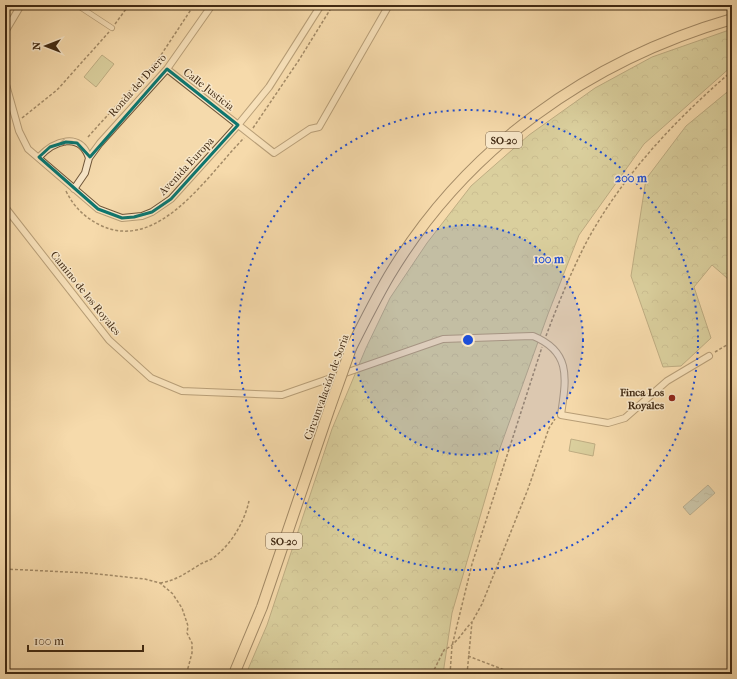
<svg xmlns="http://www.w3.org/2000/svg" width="737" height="679" font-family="'IM FELL French Canon',serif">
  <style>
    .green { fill: #b8c08c; stroke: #7c7550 }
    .forest { fill: url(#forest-crowns); stroke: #7c7550 }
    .water { fill: url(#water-ripples); stroke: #797f73 }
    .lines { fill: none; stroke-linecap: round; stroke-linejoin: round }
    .pedestrian-casing { stroke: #6e5639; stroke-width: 6 }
    .minor-casing { stroke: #6e5639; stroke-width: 8 }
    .trunk-casing { stroke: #412a13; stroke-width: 12 }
    .path { stroke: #412a13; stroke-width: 1.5; stroke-dasharray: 3 2; stroke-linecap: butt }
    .pedestrian { stroke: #f8e7c9; stroke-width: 4.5 }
    .minor { stroke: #f8e7c9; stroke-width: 6 }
    .trunk { stroke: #f5daac; stroke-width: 10 }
    .trunk-bridge-casing { stroke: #412a13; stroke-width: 12; stroke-linecap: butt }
    .trunk-bridge { stroke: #f5daac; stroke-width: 10 }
    .oneway { stroke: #9c886e }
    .marked { fill: none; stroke: #0f766e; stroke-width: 3; stroke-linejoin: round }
    .ring { fill: none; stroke: #1d4ed8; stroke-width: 2; stroke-dasharray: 2 4 }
    .poi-dot { fill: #8f2418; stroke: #f8e7c9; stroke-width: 1.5 }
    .labels { text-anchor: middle; stroke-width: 3; stroke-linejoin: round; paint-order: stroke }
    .shield { fill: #f8e7c9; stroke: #78634a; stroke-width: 1 }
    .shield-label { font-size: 10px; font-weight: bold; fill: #412a13 }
    .street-label { font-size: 11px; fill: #412a13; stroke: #f8e7c9 }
    .poi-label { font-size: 11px; font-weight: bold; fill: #412a13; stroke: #f8e7c9; text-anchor: end }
    .centre { fill: #1d4ed8; stroke: #f8e7c9; stroke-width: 2 }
    .ring-label { font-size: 12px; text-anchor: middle; font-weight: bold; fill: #1d4ed8; stroke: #f8e7c9; stroke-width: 3; stroke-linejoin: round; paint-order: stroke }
  </style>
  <defs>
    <pattern id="forest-crowns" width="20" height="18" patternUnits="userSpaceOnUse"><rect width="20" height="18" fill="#b8c08c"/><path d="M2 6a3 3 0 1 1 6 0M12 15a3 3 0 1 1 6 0" fill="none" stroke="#979c71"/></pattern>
    <pattern id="water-ripples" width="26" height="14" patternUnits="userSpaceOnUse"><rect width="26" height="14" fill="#9fb8b3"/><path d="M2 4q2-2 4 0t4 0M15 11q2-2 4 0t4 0" fill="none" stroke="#839690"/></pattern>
  </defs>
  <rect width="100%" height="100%" fill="#f5daac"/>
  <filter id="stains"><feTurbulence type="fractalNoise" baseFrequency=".005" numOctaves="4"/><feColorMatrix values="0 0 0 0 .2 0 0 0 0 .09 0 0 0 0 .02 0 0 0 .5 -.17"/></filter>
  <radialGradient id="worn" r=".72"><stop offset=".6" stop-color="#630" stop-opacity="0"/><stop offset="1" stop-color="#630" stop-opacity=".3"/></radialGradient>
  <path class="green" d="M102 55 114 64 96 87 84 77Z
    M571 439 595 444 593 456 569 451Z"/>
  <path class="forest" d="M732 29V66L644 144 579 235 548 314 500 448 452 613 443 674H246L267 625 332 429 366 348 390 298 427 243 471 186 529 135 595 88 652 57Z
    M732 88V288L727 278 712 265 694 287 711 338 681 366 663 367 631 276 646 179 686 126Z"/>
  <path class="water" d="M708 485 715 493 690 515 683 507Z"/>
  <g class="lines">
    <defs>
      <path id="pedestrian" d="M77 5 112 28"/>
      <path id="minor" d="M5 32 21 5
        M167 69 274 153 310 129 319 127 389 5
        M5 81 19 131 28 149 98 209 122 218 142 216 152 212 171 199 238 125 269 87 321 5
        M39 157C54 141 80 131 89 158
        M74 189 85 173 89 158 100 143 167 69 212 5
        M5 207 109 340 151 378 182 391 282 395 443 339 533 336C572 352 566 379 561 415L608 423 625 418 667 381 709 356"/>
      <path id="trunk" d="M351 348C363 324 375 300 389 276 466 147 590 60 732 19
        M234 674 262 607 330 407"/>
    </defs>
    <use href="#pedestrian" class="pedestrian-casing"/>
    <use href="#minor" class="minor-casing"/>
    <use href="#trunk" class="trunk-casing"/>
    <path class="path" d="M328 5 332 7
      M115 24 129 5
      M5 45V49
      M22 118 57 90 109 32
      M253 128 299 60 333 5
      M88 137 159 58 194 5
      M66 191C74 207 84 217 100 225 159 254 209 173 244 138
      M546 336C558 304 571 272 587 241 623 175 675 120 732 71
      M715 352 732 342
      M5 569 88 573 145 579 160 583 173 594
      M160 583C175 581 186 573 199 565 203 562 209 561 213 558 231 545 244 523 249 501
      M174 596 182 608 188 626 187 633 192 643V653L188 668 183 674
      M468 656 515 674
      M432 674 444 650C456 645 463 631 472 622
      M450 674 452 646 472 564 542 347
      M467 674 472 622 482 604 528 489 549 428 555 419"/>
    <use href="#pedestrian" class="pedestrian"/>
    <use href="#minor" class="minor"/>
    <use href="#trunk" class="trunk"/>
    <defs>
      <path id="trunk-bridge" d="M330 407 351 348"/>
    </defs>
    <use href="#trunk-bridge" class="trunk-bridge-casing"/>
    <use href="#trunk-bridge" class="trunk-bridge"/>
  </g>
  <defs><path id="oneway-shaft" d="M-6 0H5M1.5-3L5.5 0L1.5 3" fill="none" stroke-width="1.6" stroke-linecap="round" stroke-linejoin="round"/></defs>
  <use class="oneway" href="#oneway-shaft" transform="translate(66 142) rotate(173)"/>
  <path d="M0 0H737V679H0ZM167 69 238 125 171 199 152 212 134 217 122 218 98 209 39 157 50 147 66 142 77 143 90 157Z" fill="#f5daac" fill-opacity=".55" fill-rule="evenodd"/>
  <path class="marked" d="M167 69 238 125 171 199 152 212 134 217 122 218 98 209 39 157 50 147 66 142 77 143 90 157Z"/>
  <circle cx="468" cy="340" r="115" fill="#1d4ed8" fill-opacity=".12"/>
  <g class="ring">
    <circle cx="468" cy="340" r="115"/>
    <circle cx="468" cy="340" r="230"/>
  </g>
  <circle class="poi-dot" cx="672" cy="398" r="4"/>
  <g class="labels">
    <g class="shield">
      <rect x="486" y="132" width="36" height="16" rx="3"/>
      <rect x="266" y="533" width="36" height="16" rx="3"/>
    </g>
    <g class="shield-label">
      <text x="504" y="144">SO-20</text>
      <text x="284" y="545">SO-20</text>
    </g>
    <g class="street-label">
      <text transform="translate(137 85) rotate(-48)" y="4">Ronda del Duero</text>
      <text transform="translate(209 89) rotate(38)" y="4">Calle Justicia</text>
      <text transform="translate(186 166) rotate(-47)" y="4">Avenida Europa</text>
      <text transform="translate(86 293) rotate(51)" y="4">Camino de los Royales</text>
      <text transform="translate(326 387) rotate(-70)" y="4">Circunvalación de Soria</text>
    </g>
    <g class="poi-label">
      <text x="664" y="396">Finca Los<tspan x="664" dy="13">Royales</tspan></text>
    </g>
  </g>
  <circle cx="468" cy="340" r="6" class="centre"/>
  <g class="ring-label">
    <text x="631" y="182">200 m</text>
    <text x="549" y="263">100 m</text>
  </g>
  <rect width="737" height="679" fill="none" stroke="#f5daac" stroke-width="20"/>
  <rect x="6" y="6" width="725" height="667" fill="none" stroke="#412a13" stroke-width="2"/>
  <rect x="10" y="10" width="717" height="659" fill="none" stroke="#412a13"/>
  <g transform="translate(46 46) rotate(270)" stroke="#f8e7c9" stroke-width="3" paint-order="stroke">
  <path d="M0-3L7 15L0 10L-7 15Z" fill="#412a13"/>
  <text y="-6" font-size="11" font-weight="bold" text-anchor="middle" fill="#412a13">N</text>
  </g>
  <path d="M28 645v6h115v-6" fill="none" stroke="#412a13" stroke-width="2"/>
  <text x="34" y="645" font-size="12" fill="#412a13" stroke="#f8e7c9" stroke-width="3" paint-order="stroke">100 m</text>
  <rect width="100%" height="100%" filter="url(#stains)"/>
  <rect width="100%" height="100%" fill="url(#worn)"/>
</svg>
